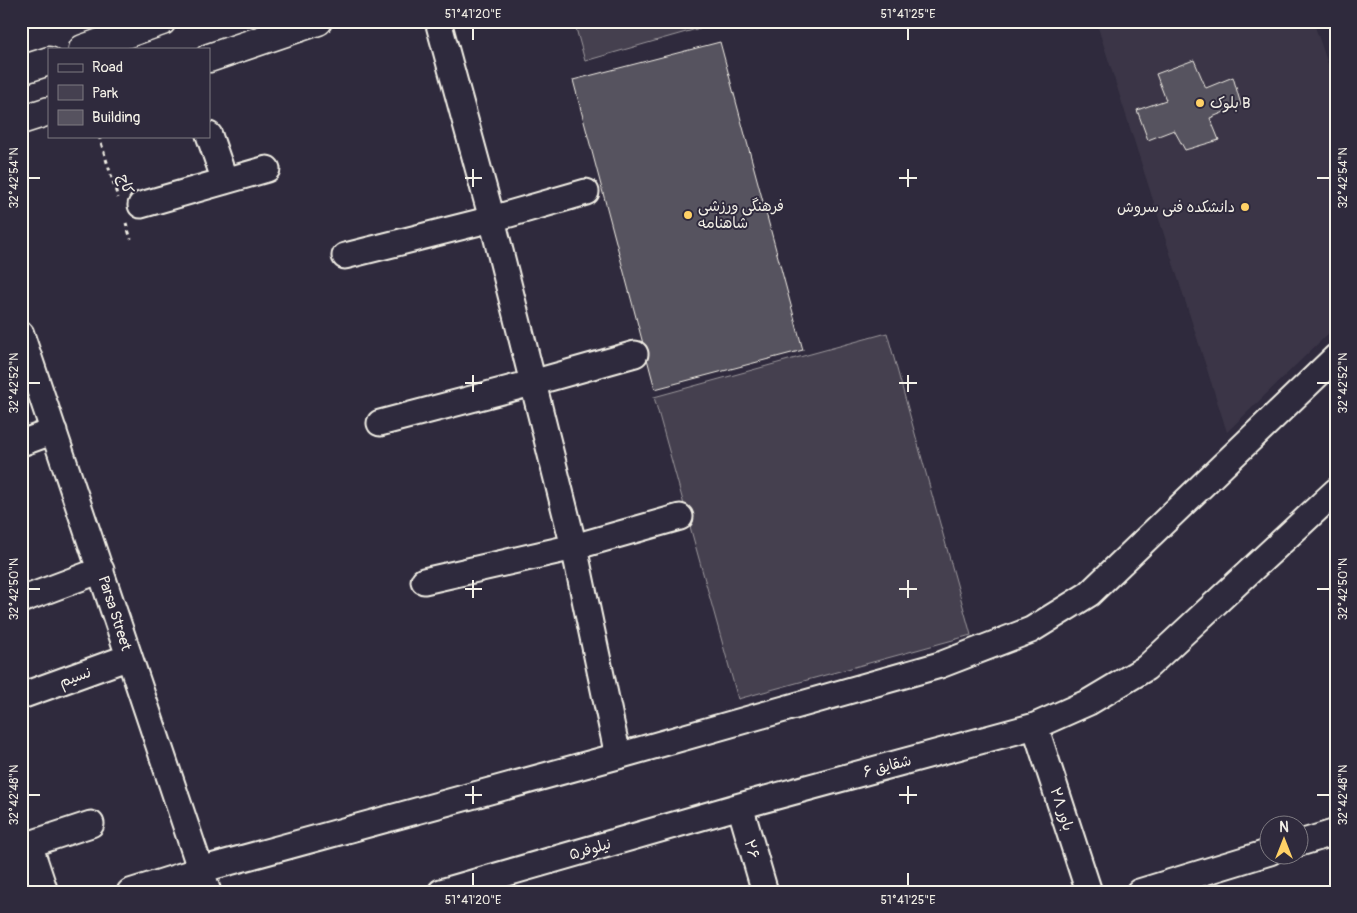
<svg xmlns="http://www.w3.org/2000/svg" width="1357" height="913" font-family="Pangolin,'Playpen Sans Arabic',sans-serif">
  <style>
    .built { fill: #3b3647 }
    .green { fill: #454050; stroke: #9c989c }
    .building { fill: #56525f; stroke: #f4f1e8 }
    .lines { fill: none; stroke-linecap: round; stroke-linejoin: round }
    .minor-casing { stroke: #f4f1e8; stroke-width: 29 }
    .major-casing { stroke: #f4f1e8; stroke-width: 31 }
    .path { stroke: #f4f1e8; stroke-width: 3; stroke-dasharray: 4 4; stroke-linecap: butt }
    .minor { stroke: #2f2a3d; stroke-width: 25 }
    .major { stroke: #2f2a3d; stroke-width: 28 }
    .ticks { fill: none; stroke: #f4f1e8; stroke-width: 2 }
    .poi-dot { fill: #ffd166; stroke: #2f2a3d; stroke-width: 2 }
    .labels { text-anchor: middle; stroke-width: 4; stroke-linejoin: round; paint-order: stroke }
    .poi-label { font-size: 15px; fill: #f4f1e8; stroke: #2f2a3d; text-anchor: start }
    .street-label { font-size: 15px; fill: #f4f1e8; stroke: #2f2a3d }
    .neatline { fill: none; stroke: #f4f1e8; stroke-width: 2 }
    .ticks-label { font-size: 12px; text-anchor: middle; fill: #f4f1e8 }
  </style>
  <rect width="100%" height="100%" fill="#2f2a3d"/>
  <filter id="ink" filterUnits="userSpaceOnUse"><feTurbulence type="fractalNoise" baseFrequency=".02" numOctaves="2"/><feDisplacementMap in="SourceGraphic" scale="10" xChannelSelector="R" yChannelSelector="G"/><feConvolveMatrix kernelMatrix="1 2 1 2 8 2 1 2 1" color-interpolation-filters="sRGB"/></filter>
  <g filter="url(#ink)">
    <path class="built" d="M1096 21H1313L1336 87V326L1227 432Z"/>
    <path class="green" d="M574 21H698L700 28 585 61Z
      M887 333 971 635 738 699 654 397Z"/>
    <path class="building" d="M720 42 803 350 655 389 573 80Z
      M1194 60 1206 88 1233 77 1241 105 1210 118 1219 140 1185 150 1174 130 1148 140 1137 110 1166 100 1156 74Z"/>
    <g class="lines">
      <defs>
        <path id="minor" d="M438 21 492 219 574 547 618 756
          M209 135 225 181
          M141 205 267 169
          M345 256 492 219 586 192
          M21 334 208 892
          M380 423 532 383 635 354
          M21 443 54 431
          M424 581 574 547 680 517
          M21 600 101 570
          M21 696 129 657
          M1035 726 1089 892
          M740 806 765 892
          M1300 843 1336 832
          M29 844 45 892
          M21 847 91 824
          M130 892 200 870 618 756 940 665 1031 630 1089 594 1336 357
          M441 892 740 806 1035 726 1089 702 1146 668 1336 491
          M1139 892 1270 852"/>
        <path id="major" d="M83 49 162 21
          M209 58 318 21
          M21 70 49 61
          M21 120 49 111"/>
      </defs>
      <use href="#minor" class="minor-casing"/>
      <use href="#major" class="major-casing"/>
      <path class="path" d="M99 136 118 198
        M126 223 131 239"/>
      <use href="#minor" class="minor"/>
      <use href="#major" class="major"/>
    </g>
  </g>
  <path class="ticks" d="M473 28V40M908 28V40M473 169V187M908 169V187M28 178H40M465 178H482M899 178H917M1317 178H1330M473 375V392M908 375V392M28 383H40M465 383H482M899 383H917M1317 383H1330M473 580V598M908 580V598M28 589H40M465 589H482M899 589H917M1317 589H1330M473 786V804M908 786V804M28 795H40M465 795H482M899 795H917M1317 795H1330M473 873V886M908 873V886"/>
  <g class="poi-dot">
    <circle cx="1200" cy="103" r="5"/>
    <circle cx="1245" cy="207" r="5"/>
    <circle cx="688" cy="215" r="5"/>
  </g>
  <g class="labels">
    <g class="poi-label">
      <text x="1210" y="108">بلوک B</text>
      <text x="698" y="211">فرهنگی ورزشی<tspan x="698" dy="17">شاهنامه</tspan></text>
      <text x="1235" y="212" text-anchor="end">دانشکده فنی سروش</text>
    </g>
    <g class="street-label">
      <text transform="translate(126 184) rotate(73)" y="5">کاج</text>
      <text transform="translate(115 613) rotate(72)" y="5">Parsa Street</text>
      <text transform="translate(75 677) rotate(-20)" y="5">نسیم</text>
      <text transform="translate(887 766) rotate(-15)" y="5">شقایق ۶</text>
      <text transform="translate(1062 809) rotate(72)" y="5">باور ۲۸</text>
      <text transform="translate(590 849) rotate(-16)" y="5">نیلوفر۵</text>
      <text transform="translate(752 849) rotate(74)" y="5">۲۶</text>
    </g>
  </g>
  <rect width="1357" height="913" fill="none" stroke="#2f2a3d" stroke-width="55"/>
  <rect x="48" y="48" width="162" height="90" fill="#2f2a3d" stroke="#7e7a81"/>
  <rect x="58" y="64" width="25" height="8" fill="#2f2a3d" stroke="#7e7a81"/>
  <text x="92" y="72" font-size="15" fill="#f4f1e8">Road</text>
  <rect x="58" y="85" width="25" height="15" fill="#454050" stroke="#7e7a81"/>
  <text x="92" y="98" font-size="15" fill="#f4f1e8">Park</text>
  <rect x="58" y="110" width="25" height="15" fill="#56525f" stroke="#7e7a81"/>
  <text x="92" y="122" font-size="15" fill="#f4f1e8">Building</text>
  <g transform="translate(1284 840)"><circle r="24" fill="#2f2a3d" stroke="#7e7a81"/>
  <path d="M0-4L9 19L0 12L-9 19Z" fill="#ffd166"/>
  <text y="-8" font-size="14" font-weight="bold" text-anchor="middle" fill="#f4f1e8">N</text>
  </g>
  <rect x="28" y="28" width="1302" height="858" class="neatline"/>
  <g class="ticks-label">
    <text x="473" y="18">51°41'20"E</text>
    <text x="908" y="18">51°41'25"E</text>
    <text transform="translate(14 178) rotate(-90)" y="4">32°42'54"N</text>
    <text transform="translate(1343 178) rotate(-90)" y="4">32°42'54"N</text>
    <text transform="translate(14 383) rotate(-90)" y="4">32°42'52"N</text>
    <text transform="translate(1343 383) rotate(-90)" y="4">32°42'52"N</text>
    <text transform="translate(14 589) rotate(-90)" y="4">32°42'50"N</text>
    <text transform="translate(1343 589) rotate(-90)" y="4">32°42'50"N</text>
    <text transform="translate(14 795) rotate(-90)" y="4">32°42'48"N</text>
    <text transform="translate(1343 795) rotate(-90)" y="4">32°42'48"N</text>
    <text x="473" y="904">51°41'20"E</text>
    <text x="908" y="904">51°41'25"E</text>
  </g>
</svg>
